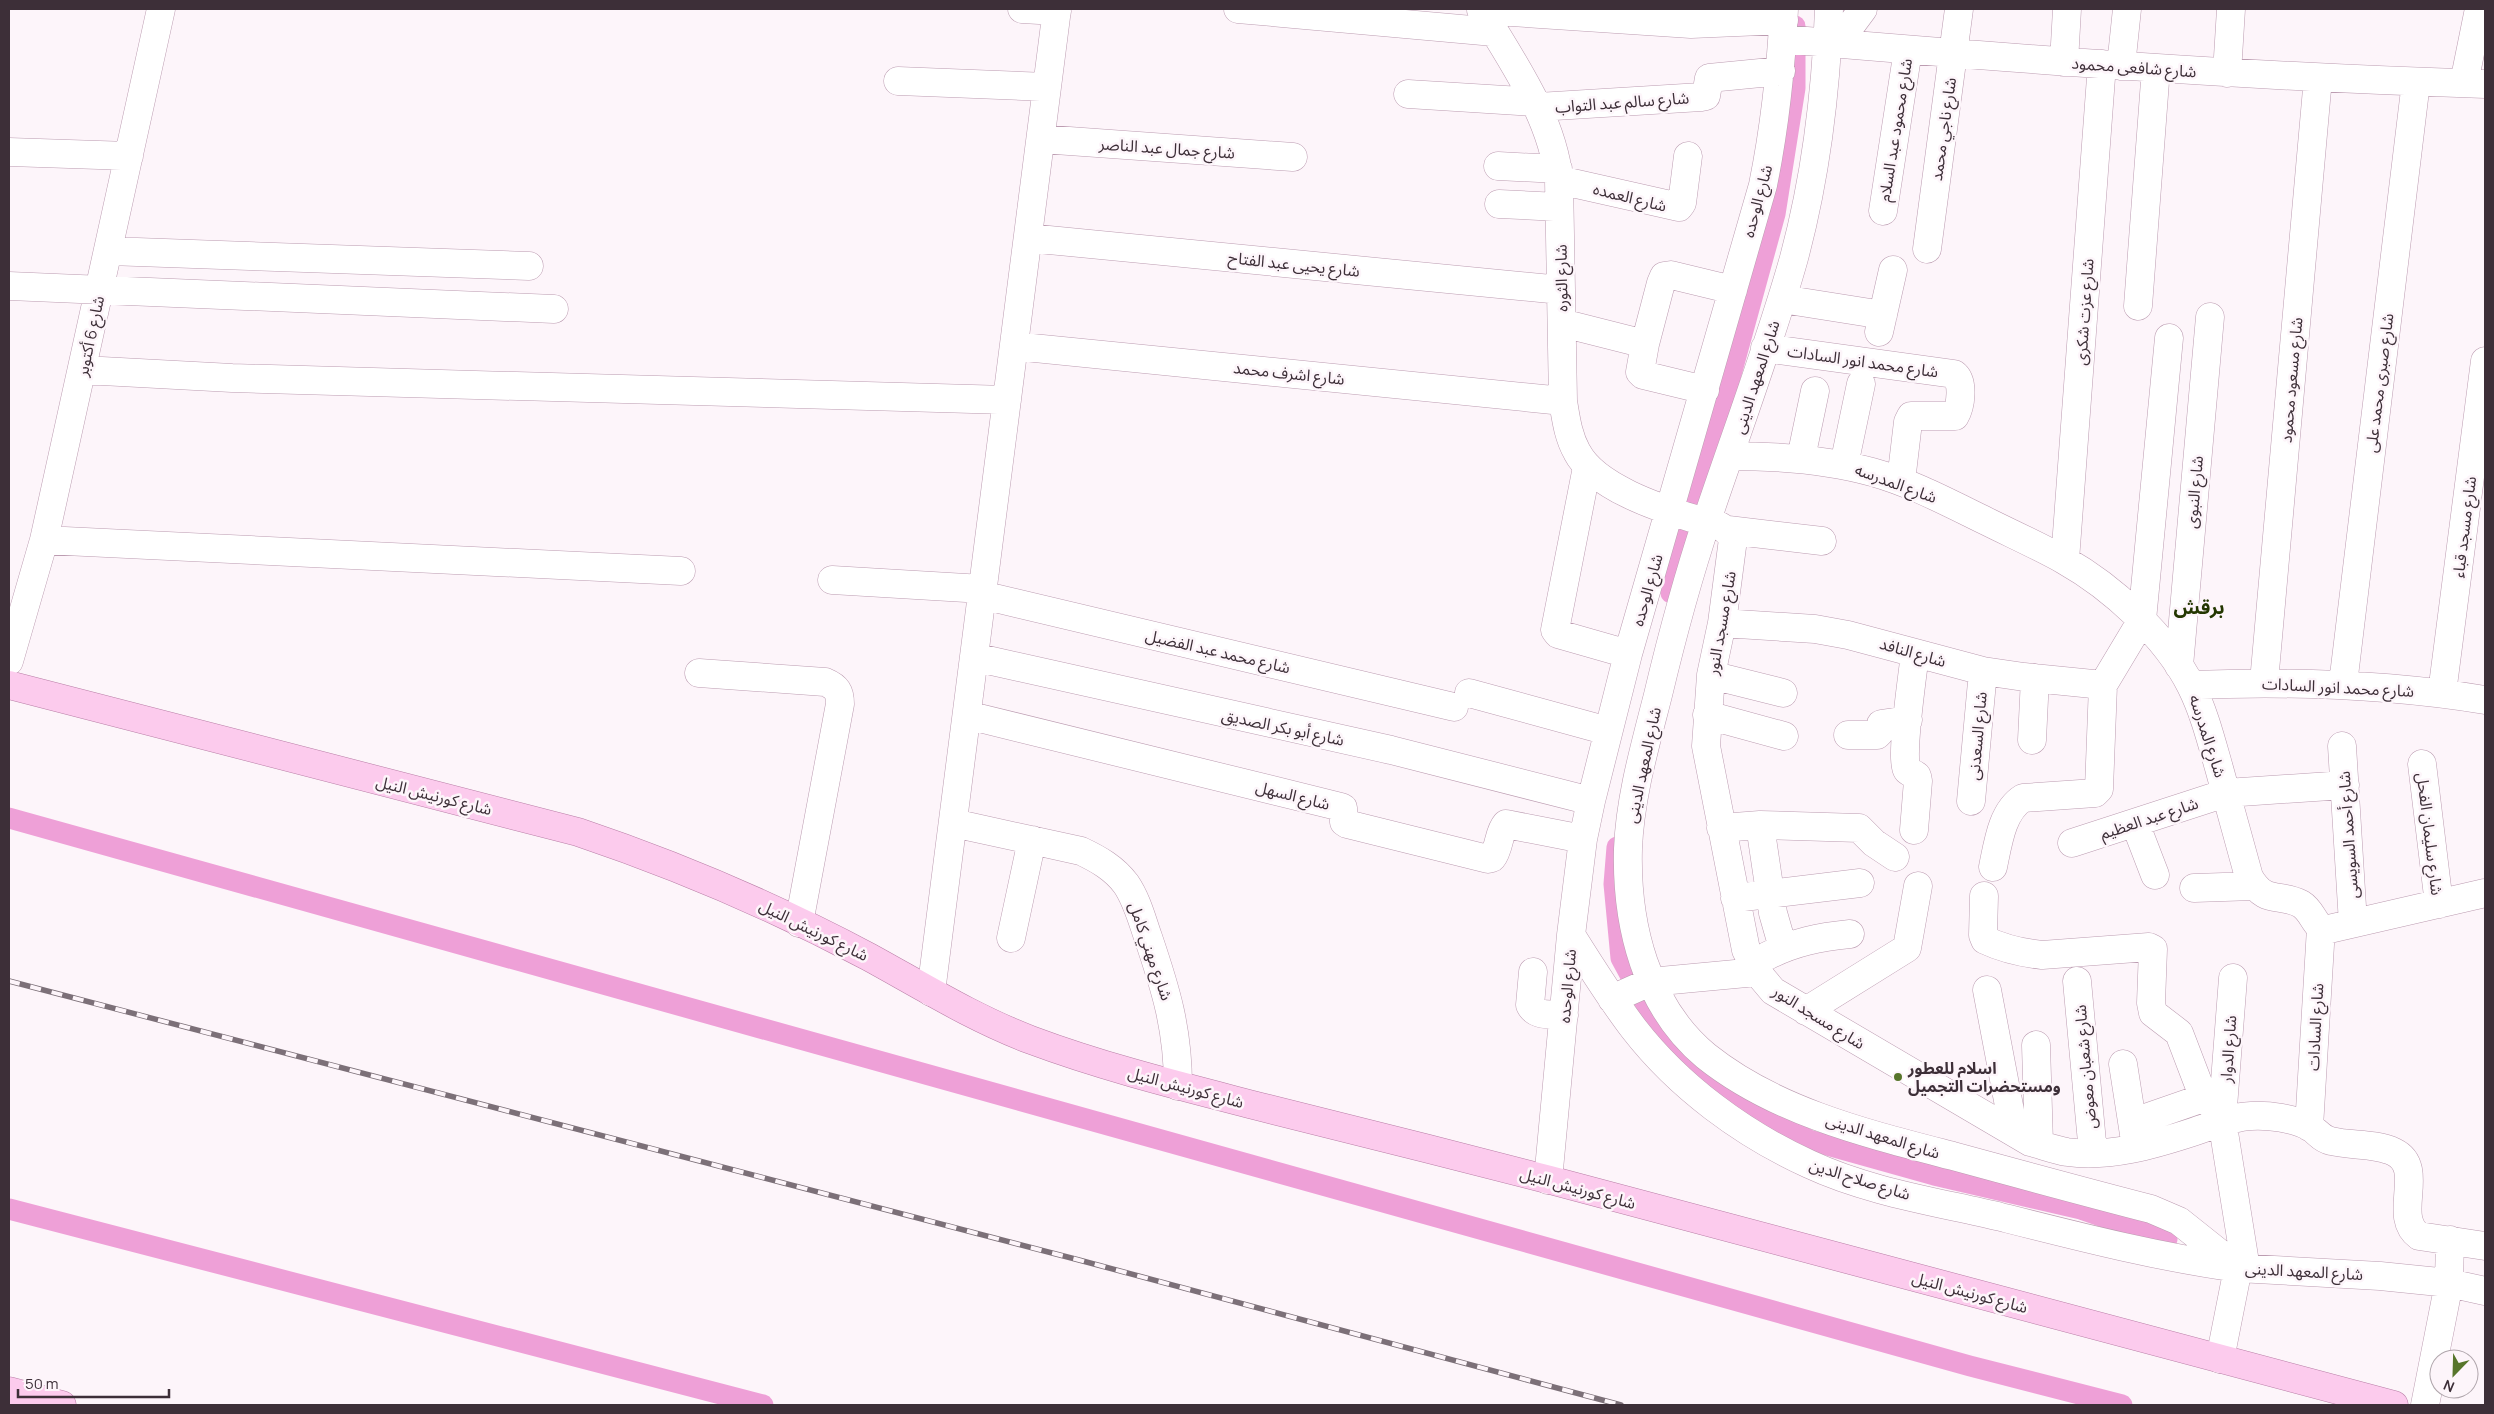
<svg xmlns="http://www.w3.org/2000/svg" width="2494" height="1414" font-family="Manrope,'Noto Sans Arabic',sans-serif">
  <style>
    .lines { fill: none; stroke-linecap: round; stroke-linejoin: round }
    .canal { stroke: #eea0d7; stroke-width: 21 }
    .minor-casing { stroke: #bc9cb1; stroke-width: 29 }
    .major-casing { stroke: #b87ea6; stroke-width: 29 }
    .minor { stroke: #fff; stroke-width: 28 }
    .major { stroke: #fccbed; stroke-width: 28 }
    .rail-casing { stroke: #7c7078; stroke-width: 5.5 }
    .rail { stroke: #fdf5fa; stroke-width: 4; stroke-dasharray: 11; stroke-linecap: butt }
    .poi-dot { fill: #57752b; stroke: #fdf5fa; stroke-width: 2 }
    .labels { text-anchor: middle; stroke-width: 5; stroke-linejoin: round; paint-order: stroke }
    .street-label { font-size: 16px; fill: #3d2f38; stroke: #fdf5fa }
    .poi-label { font-size: 16px; font-weight: bold; fill: #3d2f38; stroke: #fdf5fa; text-anchor: start }
    .quarter-label { font-size: 19px; font-weight: bold; fill: #243701; stroke: #fdf5fa }
  </style>
  <rect width="100%" height="100%" fill="#fdf5fa"/>
  <g class="lines">
    <path class="canal" d="M1671 593 1775 214 1795 88V26
      M9 818 1970 1366 2122 1405
      M1617 847 1614 884 1621 958 1662 1034 1727 1097 1809 1140 1934 1175 2081 1209 2167 1239
      M9 1209 763 1405"/>
    <defs>
      <path id="minor" d="M1022 9 1057 11
        M1238 9 1494 32
        M1481 9C1512 62 1552 116 1559 180L1563 401C1566 419 1568 436 1577 452 1595 487 1659 508 1695 519 1711 523 1724 523 1733 539L1722 623 1711 675 1706 746 1746 950 1757 972 1773 991 2030 1142C2042 1145 2055 1150 2067 1152 2109 1158 2153 1145 2193 1132 2212 1126 2230 1117 2251 1116 2268 1115 2294 1118 2310 1127 2318 1132 2321 1139 2331 1141 2351 1146 2376 1143 2394 1152 2427 1168 2391 1216 2419 1236L2485 1246
        M1829 9C1826 93 1816 176 1794 258 1769 347 1736 433 1707 520 1688 577 1672 636 1658 695 1645 746 1630 797 1628 849 1626 925 1646 1006 1706 1056 1776 1112 1868 1134 1953 1156 2019 1174 2085 1192 2151 1209L2179 1221 2238 1268 2380 1276 2449 1283 2485 1291
        M1481 10 1691 24 1784 20
        M1783 39C2017 59 2251 77 2485 84
        M1837 44 1863 9
        M2064 62 2067 9
        M2121 66 2127 9
        M2227 73 2231 9
        M898 81 1047 87
        M2464 83 2479 9
        M1408 94 1536 102
        M1538 107 1701 97 1706 96 1709 78 1781 71
        M1041 139 1293 157
        M9 152 129 156
        M1498 166 1558 169
        M1559 180 1679 207 1682 203 1688 156
        M1499 204 1559 207
        M1883 211 1908 50
        M1028 238 1561 290
        M1927 249 1959 9
        M109 251 529 266
        M9 286 554 309
        M1782 299 1883 315
        M2138 306 2156 68
        M1562 323 1645 344
        M1879 332 1893 270
        M1014 346 1563 401
        M1765 348 1954 374C1964 381 1961 406 1955 416H1911L1908 422 1901 481
        M83 370 232 378 1007 400
        M1705 390 1643 375 1640 372 1645 344 1661 283 1664 276 1671 275 1733 290
        M1730 456C1778 456 1825 459 1872 472 1912 483 1949 503 1986 521 2012 534 2039 546 2064 560 2112 587 2166 636 2191 686 2204 712 2211 740 2219 768 2229 804 2239 840 2249 877 2266 906 2279 892 2301 904 2311 910 2313 921 2321 928L2329 929 2485 893
        M1801 458 1815 391
        M1844 465 1861 384
        M1587 467 1555 630 1558 634 1628 654
        M1728 530 1822 541
        M44 540 681 571
        M2065 560 2102 64
        M832 580 983 589
        M982 595 1454 707
        M1722 623 1815 629 1848 635 1983 671 2024 677 2103 685
        M974 657 1391 750 1591 801
        M9 661 44 540 161 9
        M2179 666 2210 317
        M699 673 825 682C837 687 840 692 840 704L799 923
        M1711 675 1783 693
        M2264 682 2318 78
        M2343 684 2416 82
        M2191 685C2290 681 2387 684 2485 700
        M1469 693 1608 731
        M2442 693 2485 361
        M967 715 1341 807 1343 808 1344 822 1347 824 1488 859 1492 858C1500 848 1498 833 1506 824L1583 839
        M1707 715 1784 736
        M1848 735H1877L1880 732 1881 724 1908 720
        M2032 740 2035 678
        M2342 746 2353 923
        M2422 764 2439 904
        M1971 801 1983 671
        M953 823 1081 851C1098 859 1114 868 1126 884 1137 900 1142 920 1148 937 1166 990 1178 1029 1178 1086
        M2135 823 2155 875
        M1760 825 1773 913 1783 948
        M1721 828 1760 825 1859 828 1874 843 1895 857
        M1914 830 1918 781 1917 776C1914 773 1909 773 1907 770 1900 760 1913 671 1915 654
        M2072 843 2226 793 2345 785
        M1993 867C1998 843 2002 811 2023 798L2095 793 2099 789 2103 685 2142 620 2169 338
        M2194 888 2254 886
        M1984 896 1983 935 1985 940C2002 948 2023 953 2042 955L2149 947 2153 949 2151 1003 2153 1013 2179 1033 2200 1088 2222 1120
        M1735 898 1860 883
        M1571 935C1591 967 1611 999 1634 1029 1679 1087 1743 1134 1809 1164 1869 1192 1938 1202 2001 1217 2080 1237 2158 1257 2238 1268L2220 1359
        M1011 938 1032 840
        M1767 956C1794 942 1820 937 1850 934
        M1533 972 1530 1005C1536 1017 1552 1014 1564 1015
        M2233 978 2222 1120 2246 1269
        M2077 981 2093 1153
        M1987 990 2014 1132
        M931 992 1057 9
        M1612 999 1650 982 1757 972
        M1806 1011 1907 948 1918 886
        M2036 1045 2039 1144
        M2123 1064 2136 1147
        M2134 1122 2206 1097
        M2309 1127 2321 928
        M1548 1180 1571 935 1583 839 1591 801 1628 654 1763 185C1775 126 1781 69 1784 9
        M2425 1405 2449 1283 2450 1240"/>
      <path id="major" d="M9 685 578 832C679 866 775 907 869 957 922 986 973 1018 1031 1040 1106 1068 1184 1087 1261 1107 1357 1131 1454 1155 1550 1180 1832 1254 2113 1330 2394 1405
        M9 1391 62 1405"/>
    </defs>
    <use href="#minor" class="minor-casing"/>
    <use href="#major" class="major-casing"/>
    <use href="#minor" class="minor"/>
    <use href="#major" class="major"/>
    <defs>
      <path id="rail" d="M9 981 1079 1260 1621 1405"/>
    </defs>
    <use href="#rail" class="rail-casing"/>
    <use href="#rail" class="rail"/>
  </g>
  <circle class="poi-dot" cx="1898" cy="1077" r="5"/>
  <g class="labels">
    <g class="street-label">
      <text transform="translate(2134 67) rotate(4)" y="6">شارع شافعى محمود</text>
      <text transform="translate(1622 102) rotate(-4)" y="6">شارع سالم عبد التواب</text>
      <text transform="translate(1943 129) rotate(-82)" y="6">شارع ناجي محمد</text>
      <text transform="translate(1895 130) rotate(-81)" y="6">شارع محمود عبد السلام</text>
      <text transform="translate(1167 148) rotate(4)" y="6">شارع جمال عبد الناصر</text>
      <text transform="translate(1630 197) rotate(14)" y="6">شارع العمده</text>
      <text transform="translate(1757 201) rotate(-75)" y="6">شارع الوحده</text>
      <text transform="translate(1294 264) rotate(6)" y="6">شارع يحيى عبد الفتاح</text>
      <text transform="translate(1561 278) rotate(-91)" y="6">شارع الثوره</text>
      <text transform="translate(2084 312) rotate(-86)" y="6">شارع عزت شكرى</text>
      <text transform="translate(90 336) rotate(-78)" y="6">شارع 6 أكتوبر</text>
      <text transform="translate(1863 361) rotate(8)" y="6">شارع محمد انور السادات</text>
      <text transform="translate(1289 373) rotate(6)" y="6">شارع اشرف محمد</text>
      <text transform="translate(1756 377) rotate(-72)" y="6">شارع المعهد الدينى</text>
      <text transform="translate(2291 380) rotate(-85)" y="6">شارع مسعود محمود</text>
      <text transform="translate(2379 383) rotate(-83)" y="6">شارع صبرى محمد على</text>
      <text transform="translate(1896 483) rotate(20)" y="6">شارع المدرسه</text>
      <text transform="translate(2194 492) rotate(-85)" y="6">شارع النبوى</text>
      <text transform="translate(2464 527) rotate(-83)" y="6">شارع مسجد قباء</text>
      <text transform="translate(1647 590) rotate(-74)" y="6">شارع الوحده</text>
      <text transform="translate(1721 623) rotate(-80)" y="6">شارع مسجد النور</text>
      <text transform="translate(1218 651) rotate(13)" y="6">شارع محمد عبد الفضيل</text>
      <text transform="translate(1913 652) rotate(16)" y="6">شارع النافد</text>
      <text transform="translate(2338 687) rotate(3)" y="6">شارع محمد انور السادات</text>
      <text transform="translate(1283 727) rotate(12)" y="6">شارع أبو بكر الصديق</text>
      <text transform="translate(1977 736) rotate(-85)" y="6">شارع السعدنى</text>
      <text transform="translate(2208 736) rotate(72)" y="6">شارع المدرسه</text>
      <text transform="translate(1643 765) rotate(-78)" y="6">شارع المعهد الدينى</text>
      <text transform="translate(434 795) rotate(14)" y="6">شارع كورنيش النيل</text>
      <text transform="translate(1293 795) rotate(14)" y="6">شارع السهل</text>
      <text transform="translate(2149 818) rotate(-18)" y="6">شارع عبد العظيم</text>
      <text transform="translate(2430 834) rotate(83)" y="6">شارع سليمان الفحل</text>
      <text transform="translate(2348 835) rotate(-94)" y="6">شارع أحمد السويسى</text>
      <text transform="translate(814 930) rotate(26)" y="6">شارع كورنيش النيل</text>
      <text transform="translate(1151 951) rotate(71)" y="6">شارع مهني كامل</text>
      <text transform="translate(1567 986) rotate(-85)" y="6">شارع الوحده</text>
      <text transform="translate(1819 1017) rotate(32)" y="6">شارع مسجد النور</text>
      <text transform="translate(2315 1027) rotate(-87)" y="6">شارع السادات</text>
      <text transform="translate(2228 1049) rotate(-86)" y="6">شارع الدوار</text>
      <text transform="translate(2085 1067) rotate(-95)" y="6">شارع شعبان معوض</text>
      <text transform="translate(1186 1087) rotate(15)" y="6">شارع كورنيش النيل</text>
      <text transform="translate(1883 1136) rotate(17)" y="6">شارع المعهد الدينى</text>
      <text transform="translate(1860 1179) rotate(17)" y="6">شارع صلاح الدين</text>
      <text transform="translate(1578 1188) rotate(15)" y="6">شارع كورنيش النيل</text>
      <text transform="translate(2304 1271) rotate(3)" y="6">شارع المعهد الدينى</text>
      <text transform="translate(1970 1292) rotate(15)" y="6">شارع كورنيش النيل</text>
    </g>
    <g class="poi-label">
      <text x="1908" y="1074">اسلام للعطور<tspan x="1908" dy="18">ومستحضرات التجميل</tspan></text>
    </g>
    <g class="quarter-label">
      <text x="2199" y="614">برقش</text>
    </g>
  </g>
  <rect width="2494" height="1414" fill="none" stroke="#3d2f38" stroke-width="20"/>
  <g transform="translate(2454 1374) rotate(203)"><circle r="24" fill="#fdf5fa" stroke="#b0a6ac"/>
  <path d="M0-4L9 19L0 12L-9 19Z" fill="#57752b"/>
  <text y="-8" font-size="14" font-weight="bold" text-anchor="middle" fill="#3d2f38">N</text>
  </g>
  <path d="M18 1389v8h151v-8" fill="none" stroke="#3d2f38" stroke-width="2.5"/>
  <text x="25" y="1389" font-size="15" fill="#3d2f38" stroke="#fdf5fa" stroke-width="4" paint-order="stroke">50 m</text>
</svg>
